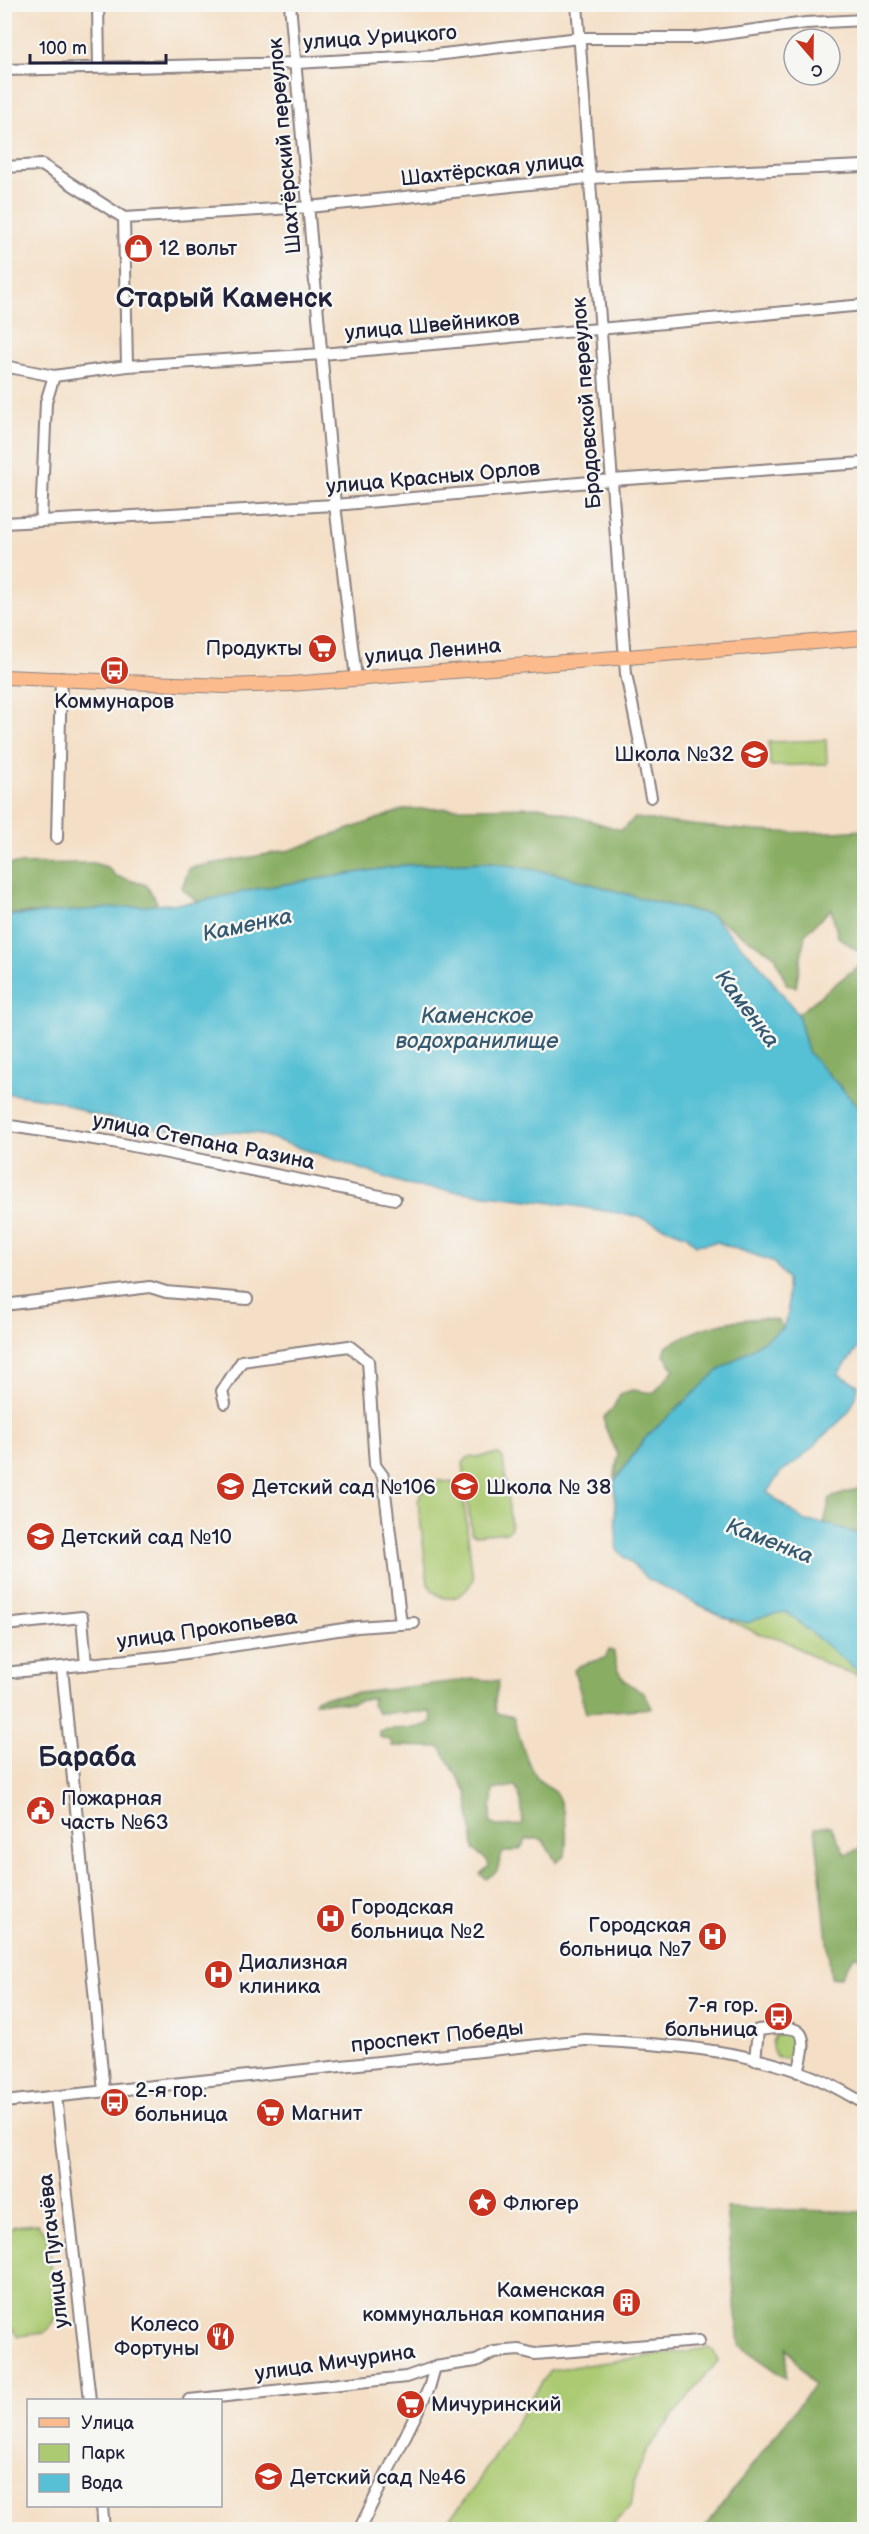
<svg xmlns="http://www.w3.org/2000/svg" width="869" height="2534" font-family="'Balsamiq Sans',sans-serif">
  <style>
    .green { fill: #acca72; stroke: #677656; stroke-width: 1.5 }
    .forest { fill: #89ae64; stroke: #566850; stroke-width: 1.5; fill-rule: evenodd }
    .water { fill: #57c0d4; stroke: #3c7188; stroke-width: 1.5 }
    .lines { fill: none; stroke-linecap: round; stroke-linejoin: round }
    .minor-casing { stroke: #8b8080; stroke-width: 14 }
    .major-casing { stroke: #8b8080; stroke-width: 16 }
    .minor { stroke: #fff; stroke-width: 10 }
    .major { stroke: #fbbb8c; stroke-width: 14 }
    .labels { text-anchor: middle; stroke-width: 5; stroke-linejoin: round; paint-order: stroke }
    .street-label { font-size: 21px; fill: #22223b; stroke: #f6f6f2 }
    .poi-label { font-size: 21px; fill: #22223b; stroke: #f6f6f2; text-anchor: start }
    .water-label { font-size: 22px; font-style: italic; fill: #355971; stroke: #f6f6f2 }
    .district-label { font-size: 27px; font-weight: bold; fill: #22223b; stroke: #f6f6f2 }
  </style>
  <rect width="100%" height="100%" fill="#f6f6f2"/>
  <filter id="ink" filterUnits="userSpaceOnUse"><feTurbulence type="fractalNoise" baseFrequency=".0167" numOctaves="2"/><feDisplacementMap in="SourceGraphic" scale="12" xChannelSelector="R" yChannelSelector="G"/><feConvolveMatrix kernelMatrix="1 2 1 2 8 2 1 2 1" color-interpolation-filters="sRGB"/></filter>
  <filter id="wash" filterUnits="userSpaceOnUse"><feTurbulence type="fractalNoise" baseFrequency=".008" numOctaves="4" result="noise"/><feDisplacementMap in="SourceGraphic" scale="24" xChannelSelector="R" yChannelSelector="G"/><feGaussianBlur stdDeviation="1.35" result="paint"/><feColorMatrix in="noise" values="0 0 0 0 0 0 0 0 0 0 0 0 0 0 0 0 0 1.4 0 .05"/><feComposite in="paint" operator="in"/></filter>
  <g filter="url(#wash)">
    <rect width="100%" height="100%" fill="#f4dfc6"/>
    <path class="green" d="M826 740 827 764 770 766 769 742Z
      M498 1454 503 1458 511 1528 507 1532 476 1535 472 1534 471 1530 463 1463 467 1458Z
      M439 1481 451 1482 463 1495 473 1579C463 1601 442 1606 428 1584L418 1501C423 1489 427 1484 439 1481Z
      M776 1601 864 1669V1681L857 1675 826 1664 782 1639 757 1633 731 1621 735 1616Z
      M772 2045a14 14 0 1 1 28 0a14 14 0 1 1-28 0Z
      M37 2224 47 2235 56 2320 44 2333 19 2336 10 2325 5 2267V2236L14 2226Z
      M709 2348 713 2350 718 2361 690 2394 646 2451 635 2480 631 2506 609 2528 442 2529 476 2485 550 2370Z"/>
    <path class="forest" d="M544 807 621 830 635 818C711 828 788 837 864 830V955L838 937 831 909 805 934 796 987 787 985 775 956 711 915 647 900 557 874 491 862 405 865 256 889 197 902 182 888 189 868 291 850 405 809Z
      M93 863 107 867 116 876 146 885 157 902 151 909 5 914 4 864Z
      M864 961V1113L808 1052 798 1014Z
      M764 1318 779 1321 783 1328 647 1436 614 1482 618 1455 605 1427 604 1417 613 1408 620 1394 632 1390 654 1393 674 1369 664 1355 666 1347C697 1326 727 1320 764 1318Z
      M857 1489 864 1490V1536L824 1523 830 1498Z
      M609 1649 614 1652C615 1674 624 1683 644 1692L652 1708 586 1713 574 1670 581 1665 605 1658Z
      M474 1679 499 1681 495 1700 496 1713 513 1717C520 1736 525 1761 537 1778 541 1784 551 1786 555 1792 567 1811 568 1834 565 1856L556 1862 542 1839H527L520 1849 502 1853 497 1871 486 1879 480 1874 489 1866 487 1860 474 1850 467 1792 440 1747 392 1746V1741L380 1737 379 1731C398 1725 412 1733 432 1722L430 1712 378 1713 372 1705 373 1698 350 1703 314 1702 317 1698ZM515 1786 521 1800 523 1825 496 1826 490 1823 493 1790Z
      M831 1826 845 1854 864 1847V1961L855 1955 841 1977 831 1978 815 1827Z
      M726 2208 864 2212V2529H703L814 2385 787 2348 786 2378 739 2345Z"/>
    <path class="water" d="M491 862 557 874 647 900 711 915 758 963 798 1014 808 1052 864 1113V1340L838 1374 858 1385 856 1397 848 1413 801 1458 780 1473 767 1492 805 1521 824 1523 864 1536V1676L786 1612 766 1615 748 1623 723 1617 648 1579 617 1550 614 1482 647 1436 718 1371 783 1328 788 1313 787 1278 772 1261 717 1242 696 1245 687 1236 636 1216 562 1204 411 1186 256 1133 162 1129 88 1113 59 1101 5 1093V916L197 902 256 889 405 865Z"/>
  </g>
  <g filter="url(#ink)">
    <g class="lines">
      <defs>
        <path id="minor" d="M98 4 99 68
          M290 4 335 505 356 678
          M577 4 626 674 651 797
          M4 70 296 63 435 55 579 38H694L806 23 864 20
          M4 167 42 165 124 218
          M124 218 309 207 588 178 864 166
          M124 218 127 366
          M4 366 54 376 127 366 322 354 864 305
          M41 521 46 402 54 376
          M4 523 335 505 612 480 864 463
          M57 838 61 678
          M4 1125 113 1142 395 1199
          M4 1305 150 1287 166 1292 247 1299
          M225 1403 222 1391 242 1361 349 1346 368 1361 375 1465 383 1476 401 1624
          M4 1625 82 1617 86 1665
          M62 1668 104 2091
          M4 1673 166 1656 357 1627 414 1623
          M755 2060 758 2030C801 2024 811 2027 798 2072
          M56 2096 90 2400
          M4 2102 585 2040C661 2044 740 2048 811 2076 830 2083 847 2094 864 2103
          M189 2400 406 2377 435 2367 476 2361 494 2352 519 2350 535 2354 699 2341
          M102 2506 104 2530
          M359 2530 429 2388 435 2367"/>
        <path id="major" d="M4 677 224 686 291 684 864 638"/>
      </defs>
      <use href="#minor" class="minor-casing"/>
      <use href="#major" class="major-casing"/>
      <use href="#minor" class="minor"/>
      <use href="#major" class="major"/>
    </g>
  </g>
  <defs>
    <symbol id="shop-disc" viewBox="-11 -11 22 22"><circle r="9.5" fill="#c8321e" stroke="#f6f6f2"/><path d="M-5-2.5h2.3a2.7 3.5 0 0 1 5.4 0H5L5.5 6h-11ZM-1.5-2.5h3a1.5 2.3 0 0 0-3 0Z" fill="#fff"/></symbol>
    <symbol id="supermarket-disc" viewBox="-11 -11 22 22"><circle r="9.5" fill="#c8321e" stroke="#f6f6f2"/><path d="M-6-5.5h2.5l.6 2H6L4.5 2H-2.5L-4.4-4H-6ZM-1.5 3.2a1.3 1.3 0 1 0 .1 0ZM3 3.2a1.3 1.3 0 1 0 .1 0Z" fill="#fff"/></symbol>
    <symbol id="bus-disc" viewBox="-11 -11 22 22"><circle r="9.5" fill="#c8321e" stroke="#f6f6f2"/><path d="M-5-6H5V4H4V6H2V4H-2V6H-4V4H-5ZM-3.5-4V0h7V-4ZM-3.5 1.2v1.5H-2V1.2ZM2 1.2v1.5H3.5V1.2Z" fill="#fff"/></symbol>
    <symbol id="school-disc" viewBox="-11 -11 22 22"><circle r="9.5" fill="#c8321e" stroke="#f6f6f2"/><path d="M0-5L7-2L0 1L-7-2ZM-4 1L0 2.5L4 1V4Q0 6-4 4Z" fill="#fff"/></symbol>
    <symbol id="civic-disc" viewBox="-11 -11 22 22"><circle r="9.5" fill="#c8321e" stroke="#f6f6f2"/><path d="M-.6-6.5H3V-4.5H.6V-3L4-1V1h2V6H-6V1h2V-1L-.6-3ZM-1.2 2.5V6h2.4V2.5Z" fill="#fff"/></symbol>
    <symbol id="hospital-disc" viewBox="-11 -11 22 22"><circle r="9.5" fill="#c8321e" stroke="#f6f6f2"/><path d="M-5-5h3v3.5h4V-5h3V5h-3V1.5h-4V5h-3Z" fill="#fff"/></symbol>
    <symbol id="sight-disc" viewBox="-11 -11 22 22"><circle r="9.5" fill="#c8321e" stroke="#f6f6f2"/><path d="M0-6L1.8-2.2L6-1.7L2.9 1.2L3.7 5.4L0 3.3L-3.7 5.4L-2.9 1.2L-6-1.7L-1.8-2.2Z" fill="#fff"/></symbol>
    <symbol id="building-disc" viewBox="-11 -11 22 22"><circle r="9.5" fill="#c8321e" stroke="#f6f6f2"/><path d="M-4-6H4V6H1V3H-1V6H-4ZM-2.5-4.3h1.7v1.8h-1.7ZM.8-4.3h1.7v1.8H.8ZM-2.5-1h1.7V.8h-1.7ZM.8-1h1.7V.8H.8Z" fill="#fff"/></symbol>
    <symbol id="restaurant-disc" viewBox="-11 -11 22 22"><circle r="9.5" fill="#c8321e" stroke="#f6f6f2"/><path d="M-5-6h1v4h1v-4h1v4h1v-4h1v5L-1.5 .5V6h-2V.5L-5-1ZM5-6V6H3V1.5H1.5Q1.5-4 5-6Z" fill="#fff"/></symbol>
  </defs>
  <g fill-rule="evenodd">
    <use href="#shop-disc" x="122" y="232" width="33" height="33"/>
    <use href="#supermarket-disc" x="306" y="632" width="33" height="33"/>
    <use href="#bus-disc" x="98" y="654" width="33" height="33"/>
    <use href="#school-disc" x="738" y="738" width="33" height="33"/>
    <use href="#school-disc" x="214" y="1470" width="33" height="33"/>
    <use href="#school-disc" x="448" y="1470" width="33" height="33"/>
    <use href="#school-disc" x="24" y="1520" width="33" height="33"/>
    <use href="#civic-disc" x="24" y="1794" width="33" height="33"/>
    <use href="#hospital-disc" x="314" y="1902" width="33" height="33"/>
    <use href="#hospital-disc" x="696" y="1920" width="33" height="33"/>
    <use href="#hospital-disc" x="202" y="1958" width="33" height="33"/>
    <use href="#bus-disc" x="762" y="2000" width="33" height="33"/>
    <use href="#bus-disc" x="98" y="2086" width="33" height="33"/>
    <use href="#supermarket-disc" x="254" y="2096" width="33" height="33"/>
    <use href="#sight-disc" x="466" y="2186" width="33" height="33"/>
    <use href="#building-disc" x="610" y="2286" width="33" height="33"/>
    <use href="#restaurant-disc" x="204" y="2320" width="33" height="33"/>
    <use href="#supermarket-disc" x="394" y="2388" width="33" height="33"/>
    <use href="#school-disc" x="252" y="2460" width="33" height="33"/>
  </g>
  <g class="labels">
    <g class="street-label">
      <text transform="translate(380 37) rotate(-4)" y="7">улица Урицкого</text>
      <text transform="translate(284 146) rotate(-95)" y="7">Шахтёрский переулок</text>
      <text transform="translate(492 169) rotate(-6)" y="7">Шахтёрская улица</text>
      <text transform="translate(432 325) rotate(-5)" y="7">улица Швейников</text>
      <text transform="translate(586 403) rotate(-94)" y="7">Бродовской переулок</text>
      <text transform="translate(433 477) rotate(-5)" y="7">улица Красных Орлов</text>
      <text transform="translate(433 651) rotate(-5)" y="7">улица Ленина</text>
      <text transform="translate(204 1141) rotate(11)" y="7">улица Степана Разина</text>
      <text transform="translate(207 1629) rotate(-8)" y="7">улица Прокопьева</text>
      <text transform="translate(437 2036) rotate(-6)" y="7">проспект Победы</text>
      <text transform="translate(53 2251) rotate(-96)" y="7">улица Пугачёва</text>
      <text transform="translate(335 2362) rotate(-8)" y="7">улица Мичурина</text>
    </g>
    <g class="poi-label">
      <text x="159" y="255">12 вольт</text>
      <text x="302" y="655" text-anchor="end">Продукты</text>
      <text x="114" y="708" text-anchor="middle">Коммунаров</text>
      <text x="734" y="761" text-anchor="end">Школа №32</text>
      <text x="252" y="1494">Детский сад №106</text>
      <text x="486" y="1494">Школа № 38</text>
      <text x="61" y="1544">Детский сад №10</text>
      <text x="61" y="1805">Пожарная<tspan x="61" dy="24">часть №63</tspan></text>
      <text x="351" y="1914">Городская<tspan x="351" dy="24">больница №2</tspan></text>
      <text x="691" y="1932" text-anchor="end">Городская<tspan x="691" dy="24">больница №7</tspan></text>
      <text x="239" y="1969">Диализная<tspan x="239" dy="24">клиника</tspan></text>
      <text x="758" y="2012" text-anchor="end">7-я гор.<tspan x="758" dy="24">больница</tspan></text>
      <text x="135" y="2097">2-я гор.<tspan x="135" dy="24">больница</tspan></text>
      <text x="291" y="2120">Магнит</text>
      <text x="503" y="2210">Флюгер</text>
      <text x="605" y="2297" text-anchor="end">Каменская<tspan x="605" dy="24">коммунальная компания</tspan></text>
      <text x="199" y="2331" text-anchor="end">Колесо<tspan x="199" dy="24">Фортуны</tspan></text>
      <text x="431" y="2411">Мичуринский</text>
      <text x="290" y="2484">Детский сад №46</text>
    </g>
    <g class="water-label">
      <text transform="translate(247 924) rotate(-12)" y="8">Каменка</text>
      <text transform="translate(748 1008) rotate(53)" y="8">Каменка</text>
      <text x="477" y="1023">Каменское<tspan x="477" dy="25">водохранилище</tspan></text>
      <text transform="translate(770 1540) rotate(21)" y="8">Каменка</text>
    </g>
    <g class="district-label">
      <text x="224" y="307">Старый Каменск</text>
      <text x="87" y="1766">Бараба</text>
    </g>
  </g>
  <rect width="869" height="2534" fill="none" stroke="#f6f6f2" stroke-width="24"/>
  <rect x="27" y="2399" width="195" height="108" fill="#f6f6f2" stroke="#a1a1a9" stroke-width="1.5"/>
  <rect x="39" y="2418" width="30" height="9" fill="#fbbb8c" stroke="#a1a1a9" stroke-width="1.5"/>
  <text x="81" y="2429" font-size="18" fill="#22223b">Улица</text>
  <rect x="39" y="2444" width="30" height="18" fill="#acca72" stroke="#a1a1a9" stroke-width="1.5"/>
  <text x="81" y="2459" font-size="18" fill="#22223b">Парк</text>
  <rect x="39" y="2474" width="30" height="18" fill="#57c0d4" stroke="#a1a1a9" stroke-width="1.5"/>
  <text x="81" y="2489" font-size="18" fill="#22223b">Вода</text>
  <g transform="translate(812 57) rotate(160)"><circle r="28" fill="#f6f6f2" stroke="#a1a1a9" stroke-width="1.5"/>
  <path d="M0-4.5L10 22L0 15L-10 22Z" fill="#c8321e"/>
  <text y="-9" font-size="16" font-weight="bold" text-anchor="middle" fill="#22223b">С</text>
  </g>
  <path d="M30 54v9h136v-9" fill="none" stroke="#22223b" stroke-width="3"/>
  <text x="39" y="54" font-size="18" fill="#22223b" stroke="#f6f6f2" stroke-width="4.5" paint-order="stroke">100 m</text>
</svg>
